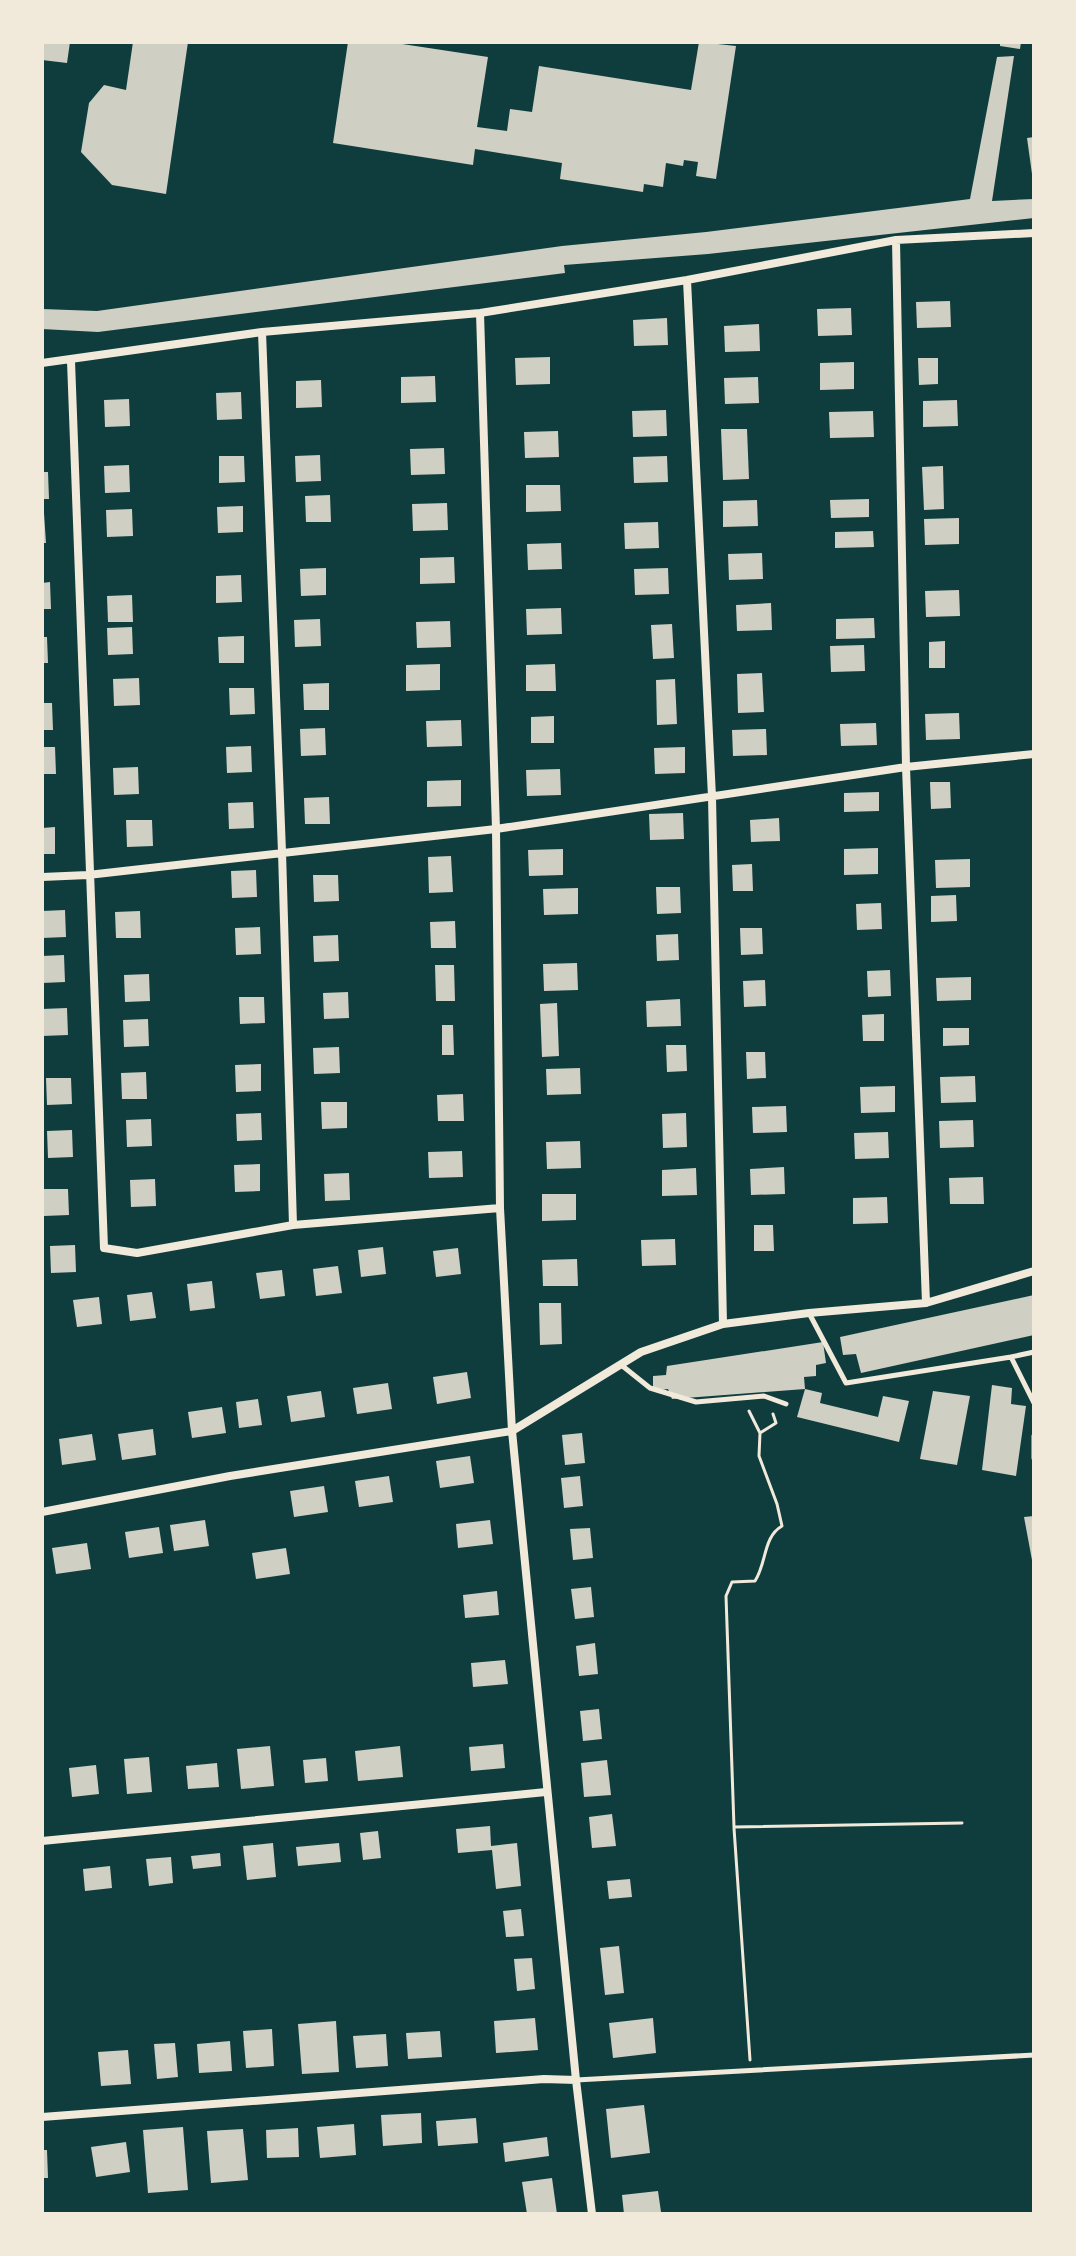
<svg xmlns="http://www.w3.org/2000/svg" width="1076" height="2256" font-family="'Fira Sans',sans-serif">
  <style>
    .building { fill: #cfcfc3 }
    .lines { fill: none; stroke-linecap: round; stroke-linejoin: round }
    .path { stroke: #f1e9da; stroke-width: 3 }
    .service { stroke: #f1e9da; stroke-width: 5 }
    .minor { stroke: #f1e9da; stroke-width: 8 }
  </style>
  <rect width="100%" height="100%" fill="#0f3d3e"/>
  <path class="building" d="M42 42H70L67 63 42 60Z
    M133 42H188L166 194 112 185 81 152 89 103 104 85 126 90Z
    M348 42H389L488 57 477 127 507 131 510 109 532 112 539 66 691 90 699 42 736 46 716 179 696 176 698 162 684 160 683 166 666 163 663 187 644 184 643 192 560 179 562 163 475 149 473 165 333 143Z
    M1000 42H1021L1020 49 1000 46Z
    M1014 56 992 201 1034 199V218L708 254 564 265 565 273 98 332 42 329V309L97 311 562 246 706 232 970 199 997 57Z
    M1034 137V174H1032L1027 138Z
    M950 301 951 327 917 328 916 302Z
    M851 308 852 335 818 336 817 309Z
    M667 318 668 345 634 346 633 320Z
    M759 324 760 351 725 352 724 326Z
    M550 357V384L516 385 515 358Z
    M918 358H938V384L919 385Z
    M854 362V389L820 390V363Z
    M435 376 436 402 401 403V377Z
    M758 377 759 403 725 404 724 378Z
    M321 380 322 407 296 408V381Z
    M241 392 242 419 217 420 216 393Z
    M129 399 130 426 105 427 104 400Z
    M957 400 958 426 923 427V401Z
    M666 410 667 436 633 437 632 411Z
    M873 411 874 437 830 438 829 412Z
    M721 429H747L749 479 723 480Z
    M558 431 559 457 525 458 524 432Z
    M444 448 445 474 411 475 410 449Z
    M320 455 321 481 296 482 295 456Z
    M219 456H244L245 482 219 483Z
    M667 456 668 482 634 483 633 457Z
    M129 465 130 492 105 493 104 466Z
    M943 466 944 509 924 510 922 467Z
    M42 472H48L49 499H42Z
    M526 485H560L561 511 526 512Z
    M330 495 331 522H306L305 496Z
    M869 499V517L831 518 830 500Z
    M757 500 758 526 723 527V501Z
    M447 503 448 530 413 531 412 504Z
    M243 506V532L218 533 217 507Z
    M132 509 133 536 107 537 106 510Z
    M42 513H44L46 543H42Z
    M959 518V544L925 545 924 519Z
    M658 522 659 548 625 549 624 523Z
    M873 531 874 547 835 548V532Z
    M561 543 562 569 528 570 527 544Z
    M762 553 763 579 729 580 728 554Z
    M454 557 455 583 420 584V558Z
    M326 568V595L301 596 300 569Z
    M668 568 669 594 635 595 634 569Z
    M241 575 242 602 216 603V576Z
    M50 582 51 609H42V583Z
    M959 590 960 616 926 617 925 591Z
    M132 595 133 622H108L107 596Z
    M771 603 772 630 737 631 736 605Z
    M561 608 562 634 527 635 526 609Z
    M874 618 875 638 836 639V619Z
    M320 619 321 646 295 647 294 620Z
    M450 621 451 647 417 648 416 622Z
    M672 624 674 658 653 659 651 625Z
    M132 627 133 654 108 655 107 628Z
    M244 636V663H219L218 637Z
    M42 637H47L48 663H42Z
    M945 641V668H929V642Z
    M864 645 865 671 831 672 830 646Z
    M440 664V690L406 691V665Z
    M555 664 556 691H526V665Z
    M762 673 764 712 738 713 737 674Z
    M139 678 140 705 114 706 113 679Z
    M675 679 677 724 657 725 656 680Z
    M329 683V710H304L303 684Z
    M229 688H254L255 714 230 715Z
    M42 703H52L53 730H42Z
    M959 713 960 739 926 740 925 714Z
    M554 716V743H531V717Z
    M461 720 462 746 427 747 426 721Z
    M876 723 877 745 841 746 840 724Z
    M325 728 326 755 301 756 300 729Z
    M766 729 767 755 733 756 732 730Z
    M251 746 252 772 227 773 226 747Z
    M42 747H55L56 774H42Z
    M685 747V773L655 774 654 748Z
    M138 767 139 794 114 795 113 768Z
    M560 769 561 795 527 796 526 770Z
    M461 780V806L427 807V781Z
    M930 782H950L951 808 931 809Z
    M879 792V811L844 812V793Z
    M329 797 330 824H305L304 798Z
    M253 802 254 828 229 829 228 803Z
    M683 813 684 839 650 840 649 814Z
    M779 818 780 841 751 842 750 820Z
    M126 820H152L153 846 127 847Z
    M55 827V854H42V828Z
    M878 848V874L844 875V849Z
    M563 849V875L529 876 528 850Z
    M451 856 453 892 429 893 428 857Z
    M970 859V887L936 888 935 860Z
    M752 864 753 891H733L732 865Z
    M256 870 257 897 232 898 231 871Z
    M313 875H338L339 901 314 902Z
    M656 887H680L681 913 657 914Z
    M578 888V914L544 915 543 889Z
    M956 895 957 921 931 922V896Z
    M881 903 882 929 857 930 856 904Z
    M65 910 66 937 42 938V911Z
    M140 911 141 938H116L115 912Z
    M455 921 456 948H431L430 922Z
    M260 927 261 954 236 955 235 928Z
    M740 928H762L763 954 741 955Z
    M678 934 679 960 657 961 656 935Z
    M338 935 339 961 314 962 313 936Z
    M64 955 65 982 42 983V956Z
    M577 963 578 990 544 991 543 964Z
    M435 965H454L455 1001H436Z
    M890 970 891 996 868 997 867 971Z
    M149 974 150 1001 125 1002 124 975Z
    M971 977V1000L937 1001 936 978Z
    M765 980 766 1006 744 1007 743 981Z
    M348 992 349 1018 324 1019 323 993Z
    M239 997H264L265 1023 240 1024Z
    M680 999 681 1026 647 1027 646 1001Z
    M557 1003 559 1056 542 1057 540 1004Z
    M67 1008 68 1035 42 1036V1009Z
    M884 1014V1041H863L862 1015Z
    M148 1019 149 1046 124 1047 123 1020Z
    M442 1025H453L454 1055H442Z
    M943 1028H969V1045L943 1046Z
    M666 1045H686L687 1071 667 1072Z
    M339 1047 340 1073 314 1074 313 1048Z
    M746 1052H765L766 1078 747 1079Z
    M261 1064V1091L236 1092 235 1065Z
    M580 1068 581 1094 547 1095 546 1069Z
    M146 1072 147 1099H122L121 1073Z
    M975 1076 976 1102 941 1103 940 1077Z
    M46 1078H71L72 1104 47 1105Z
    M895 1086V1112L861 1113 860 1087Z
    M463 1094 464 1121H438L437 1095Z
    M321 1102H347V1128L322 1129Z
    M786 1106 787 1132 753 1133 752 1107Z
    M261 1113 262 1140 237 1141 236 1114Z
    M686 1113 687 1147 663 1148 662 1114Z
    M151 1119 152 1146 127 1147 126 1120Z
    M973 1120 974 1147 940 1148 939 1121Z
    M72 1130 73 1157 48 1158 47 1131Z
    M888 1132 889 1158 855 1159 854 1133Z
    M580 1141 581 1168 547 1169 546 1142Z
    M462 1151 463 1177 429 1178 428 1152Z
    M260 1164V1191L235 1192 234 1165Z
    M784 1167 785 1194 751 1195 750 1169Z
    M696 1168 697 1195 662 1196V1170Z
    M349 1173 350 1200 325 1201 324 1174Z
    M983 1177 984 1204H950L949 1178Z
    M155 1179 156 1206 131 1207 130 1180Z
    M43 1189H68L69 1215 44 1216Z
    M542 1194H576V1220L542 1221Z
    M887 1197 888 1223 853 1224V1198Z
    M754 1225H773L774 1251H754Z
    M675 1239 676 1265 642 1266 641 1240Z
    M75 1245 76 1272 51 1273 50 1246Z
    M383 1247 386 1274 361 1277 358 1250Z
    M458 1248 461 1274 436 1277 433 1251Z
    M577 1259 578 1286H543L542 1260Z
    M338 1266 342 1293 316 1296 313 1269Z
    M282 1270 285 1296 260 1299 256 1273Z
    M212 1281 215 1308 190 1311 187 1284Z
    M152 1292 156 1318 130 1321 127 1295Z
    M1034 1295V1335L861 1373 856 1354 843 1355 840 1337Z
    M99 1297 102 1324 77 1327 73 1300Z
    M539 1303H561L562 1344 540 1345Z
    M823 1342 826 1363 816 1365V1376L804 1377 805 1389 672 1399 668 1389 653 1391V1376L666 1375 667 1366Z
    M467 1372 471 1398 437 1404 433 1377Z
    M388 1383 392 1409 357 1414 353 1388Z
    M992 1385 1012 1388 1011 1404 1026 1406 1016 1476 982 1470Z
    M805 1389 822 1393 820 1403 878 1417 883 1396 909 1401 899 1442 797 1417Z
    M321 1391 325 1417 291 1422 287 1396Z
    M933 1391 970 1396 957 1465 920 1459Z
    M258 1399 262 1425 239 1428 236 1402Z
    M222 1407 226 1433 192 1438 188 1412Z
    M153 1429 156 1455 122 1460 118 1434Z
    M582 1433 585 1463 565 1465 562 1435Z
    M92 1434 96 1460 62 1465 59 1439Z
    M470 1456 474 1483 440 1488 436 1461Z
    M389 1476 393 1502 359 1507 355 1481Z
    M580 1476 583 1506 564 1508 561 1478Z
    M324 1486 328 1512 294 1517 290 1491Z
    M1034 1516V1560H1032L1024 1517Z
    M205 1520 209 1546 174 1551 170 1525Z
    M490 1520 493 1544 458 1548 456 1524Z
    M159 1527 163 1553 129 1558 125 1532Z
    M590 1528 593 1558 573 1560 570 1529Z
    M87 1543 91 1569 56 1574 52 1548Z
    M286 1548 290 1574 256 1579 252 1553Z
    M591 1587 594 1617 575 1619 571 1589Z
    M497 1591 499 1615 465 1618 463 1595Z
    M595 1643 598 1674 579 1676 576 1646Z
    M505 1660 508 1684 473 1687 471 1663Z
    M599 1709 602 1739 583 1741 580 1711Z
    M503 1744 505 1768 471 1771 469 1747Z
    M270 1746 274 1786 241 1789 237 1749Z
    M400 1746 403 1777 358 1781 355 1751Z
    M149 1757 152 1792 127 1794 124 1759Z
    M326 1758 328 1781 305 1783 303 1760Z
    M607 1760 611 1795 584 1797 581 1763Z
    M217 1763 219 1787 188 1789 186 1766Z
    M96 1765 99 1794 72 1797 69 1768Z
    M612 1814 616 1846 592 1848 589 1817Z
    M490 1826 491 1846 517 1843 521 1886 496 1889 492 1850 458 1853 456 1829Z
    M378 1831 381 1858 363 1860 360 1833Z
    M273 1843 276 1877 247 1880 243 1846Z
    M339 1843 341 1862 298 1866 296 1847Z
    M220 1853 221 1866 193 1869 191 1856Z
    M171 1857 173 1883 149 1886 146 1859Z
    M110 1866 112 1888 85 1891 83 1869Z
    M630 1879 632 1897 609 1899 607 1881Z
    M521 1909 524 1936 506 1937 503 1911Z
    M619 1946 624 1993 605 1995 600 1948Z
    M532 1958 535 1989 517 1991 514 1959Z
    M535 2018 538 2050 496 2053 494 2021Z
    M653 2018 656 2053 613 2058 609 2023Z
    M336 2021 339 2072 302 2074 298 2024Z
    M272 2029 274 2066 246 2068 243 2031Z
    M440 2031 442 2057 408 2059 406 2033Z
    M386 2034 388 2066 356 2068 353 2036Z
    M230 2041 232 2071 199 2073 197 2044Z
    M175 2043 178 2077 157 2079 154 2044Z
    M128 2050 131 2084 101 2086 98 2052Z
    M644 2105 650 2153 611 2158 606 2109Z
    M421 2113 422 2143 383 2146 381 2115Z
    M476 2118 478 2143 438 2146 436 2121Z
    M354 2124 356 2155 320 2158 317 2127Z
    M183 2127 188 2190 148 2193 143 2130Z
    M298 2128 299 2157 267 2158 266 2130Z
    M243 2129 248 2180 211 2183 207 2131Z
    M547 2137 549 2156 505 2162 503 2143Z
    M126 2142 130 2172 96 2177 91 2147Z
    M42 2150H47L48 2178H42Z
    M552 2178 557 2214H527L522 2182Z
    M658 2191 661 2212 624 2214 622 2195Z"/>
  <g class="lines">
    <path class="path" d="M749 1411 760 1433 759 1456 777 1504 782 1526C763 1537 767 1562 755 1581L732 1582 726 1596 734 1827 962 1823
      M760 1433 776 1423 773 1414
      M734 1828 750 2060"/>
    <path class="service" d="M809 1313 846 1383 1011 1357 1034 1403
      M1011 1357 1034 1352
      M620 1364 650 1388 696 1402 764 1396 786 1404
      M1034 1436V1458
      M576 2080 1034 2055"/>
    <path class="minor" d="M896 240 906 767 926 1303
      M687 280 712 797 723 1324
      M480 313 496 829 500 1208 512 1431 576 2080 592 2214
      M262 332 282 852 293 1225
      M71 361 104 1248 137 1253 293 1225 500 1208
      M42 363 262 332 480 313 687 280 896 240 1034 233
      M42 877 88 875 496 829 906 767 1034 754
      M42 1512 230 1476 512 1431 641 1352 723 1324 809 1313 926 1303 1034 1271
      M42 1841 546 1792
      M42 2117 544 2079 576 2080"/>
  </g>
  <rect width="1076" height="2256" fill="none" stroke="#f1e9da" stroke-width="88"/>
</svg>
